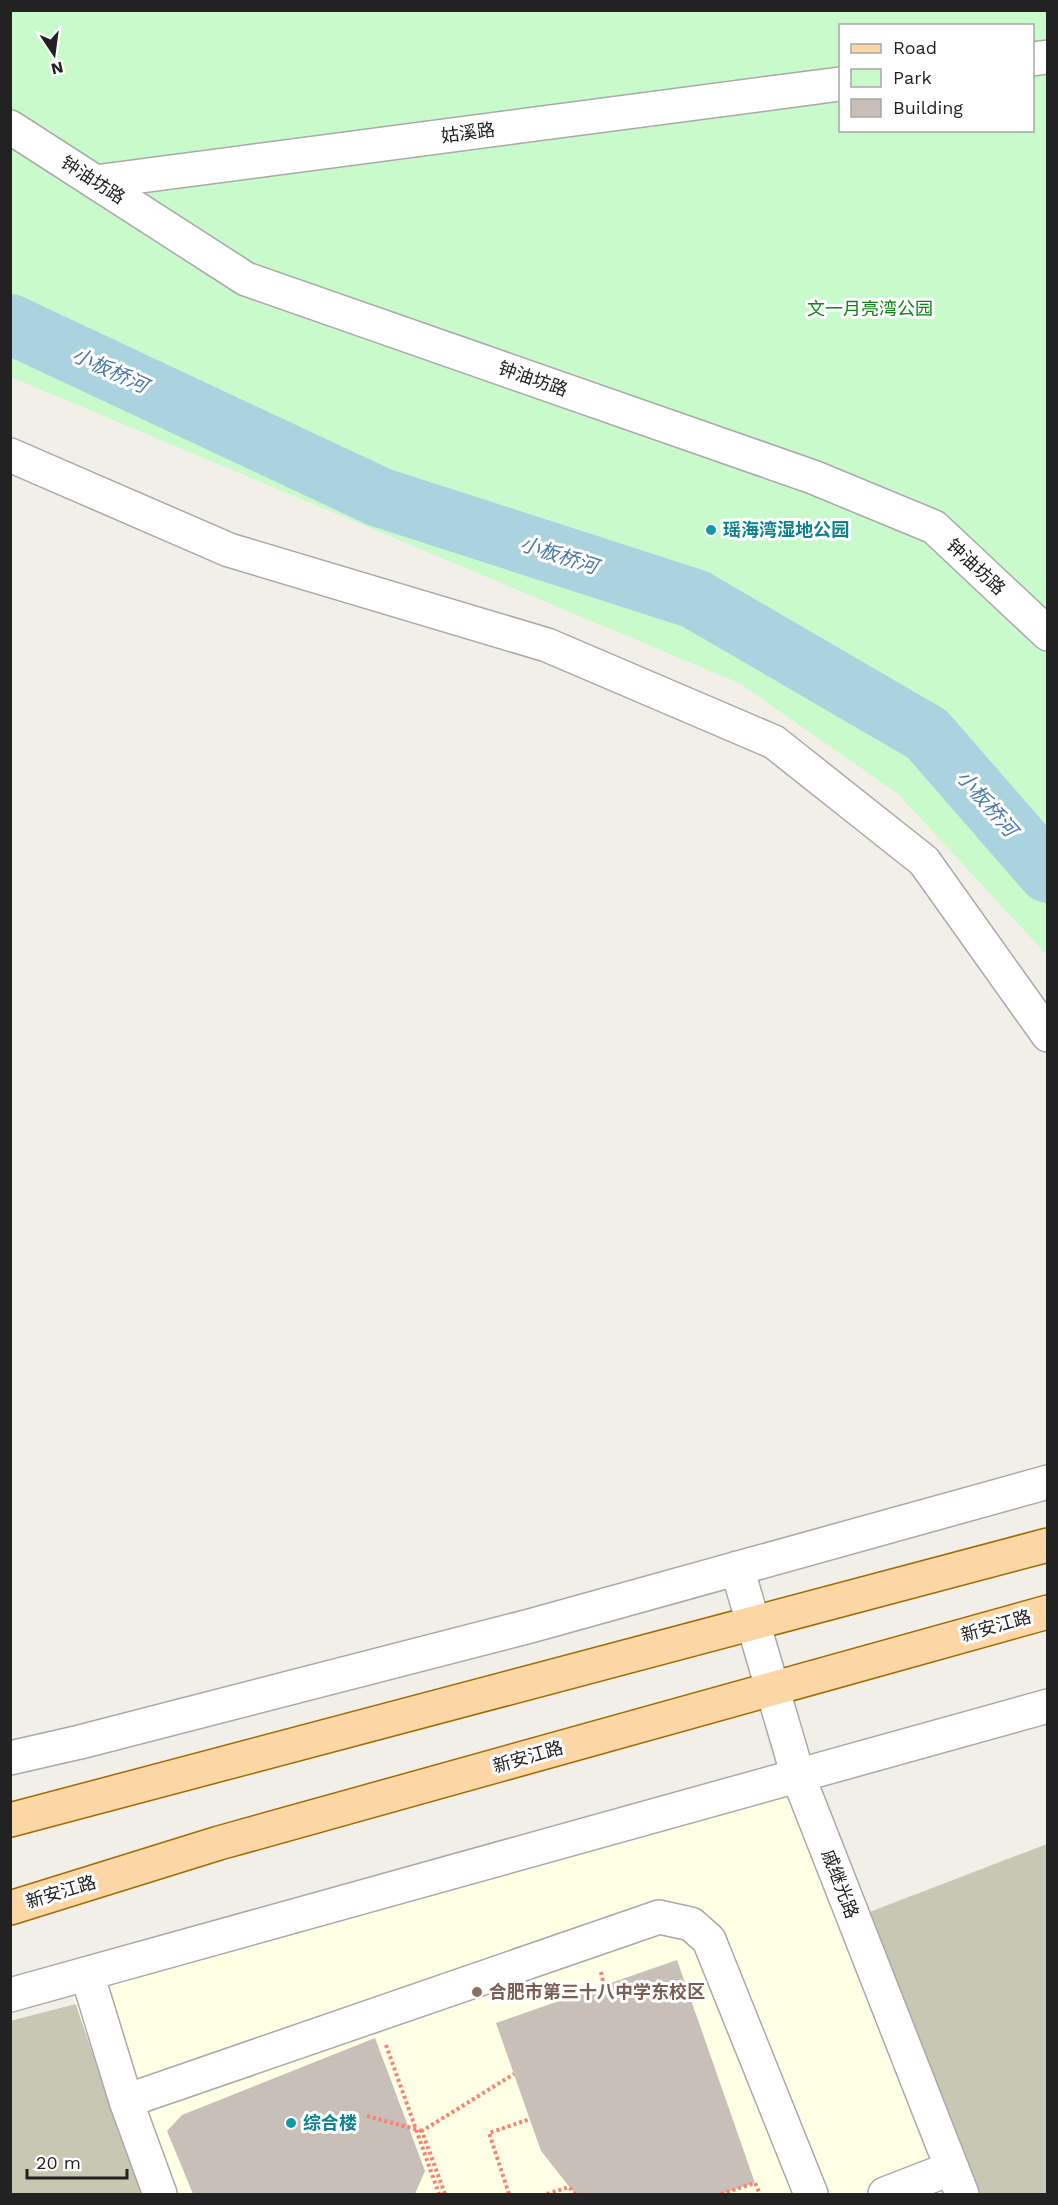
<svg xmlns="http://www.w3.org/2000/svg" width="1058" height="2205" font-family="'Work Sans','Noto Sans SC',sans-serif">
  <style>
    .education { fill: #ffffe5 }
    .construction { fill: #c7c7b4 }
    .park { fill: #c8facc; fill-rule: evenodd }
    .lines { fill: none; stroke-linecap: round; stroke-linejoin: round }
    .river { stroke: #aad3df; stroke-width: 60 }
    .building { fill: #c7bfb8 }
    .minor-casing { stroke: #a9a9a9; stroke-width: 36 }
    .major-casing { stroke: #a06b00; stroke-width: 36 }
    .path { stroke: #fa8072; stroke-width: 4; stroke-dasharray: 3 3; stroke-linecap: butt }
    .minor { stroke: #fff; stroke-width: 33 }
    .major { stroke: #fcd6a4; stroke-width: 33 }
    .path-bridge { stroke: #fa8072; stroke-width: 4; stroke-dasharray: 3 3; stroke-linecap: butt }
    .culture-dot { fill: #0f9aa8; stroke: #fff; stroke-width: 2 }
    .education-dot { fill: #8d6e63; stroke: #fff; stroke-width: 2 }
    .labels { text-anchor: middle; stroke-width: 6; stroke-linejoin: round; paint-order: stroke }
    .street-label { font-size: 18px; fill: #222; stroke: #fff }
    .park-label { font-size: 18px; fill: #0c8416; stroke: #fff }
    .culture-label { font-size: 18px; font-weight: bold; fill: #0d838f; stroke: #fff; text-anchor: start }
    .education-label { font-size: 18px; font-weight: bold; fill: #785e54; stroke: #fff; text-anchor: start }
    .water-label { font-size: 20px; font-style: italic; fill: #4a7aab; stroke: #fff }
  </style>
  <rect width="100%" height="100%" fill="#f2efe9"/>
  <path class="education" d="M798 1776 962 2194H142L67 1980Z"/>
  <path class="construction" d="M1047 1844V2194H962L854 1918Z
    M76 2004 81 2020 142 2194H11L10 2021Z"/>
  <path class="park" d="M10 11H1047V955L897 793 739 683 11 377ZM840 26H1032V130H840Z"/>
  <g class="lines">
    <path class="river" d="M10 324 379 497 695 599 927 734 1048 873"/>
  </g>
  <path class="building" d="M677 1960 755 2183 721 2194H575L541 2151 496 2023Z
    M375 2038 425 2171 415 2194H193L167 2131 182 2115Z"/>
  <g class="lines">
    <defs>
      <path id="minor" d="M1032 59 1048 57
        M10 127 246 279 813 477 934 527 1048 634
        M95 182 840 84
        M10 455 229 550 547 645 774 742 924 861 1048 1035
        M737 1568 798 1776 962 2194
        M10 1758 80 1742 530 1626 1048 1482
        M87 1974 126 2101 160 2194
        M10 1995 1048 1706
        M126 2101 659 1917 691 1924 709 1940 811 2194
        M885 2194 952 2168"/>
      <path id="major" d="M10 1820 1048 1545
        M10 1908 219 1843 1048 1612"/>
    </defs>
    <use href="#minor" class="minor-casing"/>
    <use href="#major" class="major-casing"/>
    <path class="path" d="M601 1972 604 1986
      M386 2045 439 2194
      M445 2194 422 2131 514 2074
      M509 2194 489 2133 530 2119
      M547 2194 569 2187 575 2194
      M721 2194 755 2183 760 2194"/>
    <use href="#minor" class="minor"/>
    <use href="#major" class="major"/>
    <path class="path-bridge" d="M367 2116 422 2131"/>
  </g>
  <g class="culture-dot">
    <circle cx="711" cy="530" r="6"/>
    <circle cx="291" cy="2123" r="6"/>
  </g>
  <circle class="education-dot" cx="477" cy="1992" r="6"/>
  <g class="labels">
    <g class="street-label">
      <text transform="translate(468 133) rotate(-7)" y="6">姑溪路</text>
      <text transform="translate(93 180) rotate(33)" y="6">钟油坊路</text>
      <text transform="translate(533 379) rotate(19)" y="6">钟油坊路</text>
      <text transform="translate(976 567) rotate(43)" y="6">钟油坊路</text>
      <text transform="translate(996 1626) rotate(-16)" y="6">新安江路</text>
      <text transform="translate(528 1757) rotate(-16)" y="6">新安江路</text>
      <text transform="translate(840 1884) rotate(69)" y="6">戚继光路</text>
      <text transform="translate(61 1892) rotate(-17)" y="6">新安江路</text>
    </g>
    <g class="park-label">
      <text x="870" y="315">文一月亮湾公园</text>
    </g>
    <g class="culture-label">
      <text x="723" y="536">瑶海湾湿地公园</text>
      <text x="303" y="2129">综合楼</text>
    </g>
    <g class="education-label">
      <text x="489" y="1998">合肥市第三十八中学东校区</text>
    </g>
    <g class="water-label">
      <text transform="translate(110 370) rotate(25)" y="7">小板桥河</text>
      <text transform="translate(559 555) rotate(18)" y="7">小板桥河</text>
      <text transform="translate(987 803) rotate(49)" y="7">小板桥河</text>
    </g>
  </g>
  <rect width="1058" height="2205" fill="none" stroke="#222222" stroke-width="24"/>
  <rect x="839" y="24" width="195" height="108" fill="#ffffff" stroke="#a7a7a7" stroke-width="1.5"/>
  <rect x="851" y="44" width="30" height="9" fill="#fcd6a4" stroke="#a7a7a7" stroke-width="1.5"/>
  <text x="893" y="54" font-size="18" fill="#222222">Road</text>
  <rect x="851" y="69" width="30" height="18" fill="#c8facc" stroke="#a7a7a7" stroke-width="1.5"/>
  <text x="893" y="84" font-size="18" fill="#222222">Park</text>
  <rect x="851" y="99" width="30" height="18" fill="#c7bfb8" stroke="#a7a7a7" stroke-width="1.5"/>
  <text x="893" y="114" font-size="18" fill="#222222">Building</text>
  <g transform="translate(54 54) rotate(167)" stroke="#ffffff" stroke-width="4.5" paint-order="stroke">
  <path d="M0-4.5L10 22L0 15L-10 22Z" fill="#222222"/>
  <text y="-9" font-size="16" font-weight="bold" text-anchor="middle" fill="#222222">N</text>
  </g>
  <path d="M27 2169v9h100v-9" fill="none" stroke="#222222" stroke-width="3"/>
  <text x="36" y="2169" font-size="18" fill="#222222" stroke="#ffffff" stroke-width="4.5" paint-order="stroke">20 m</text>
</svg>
